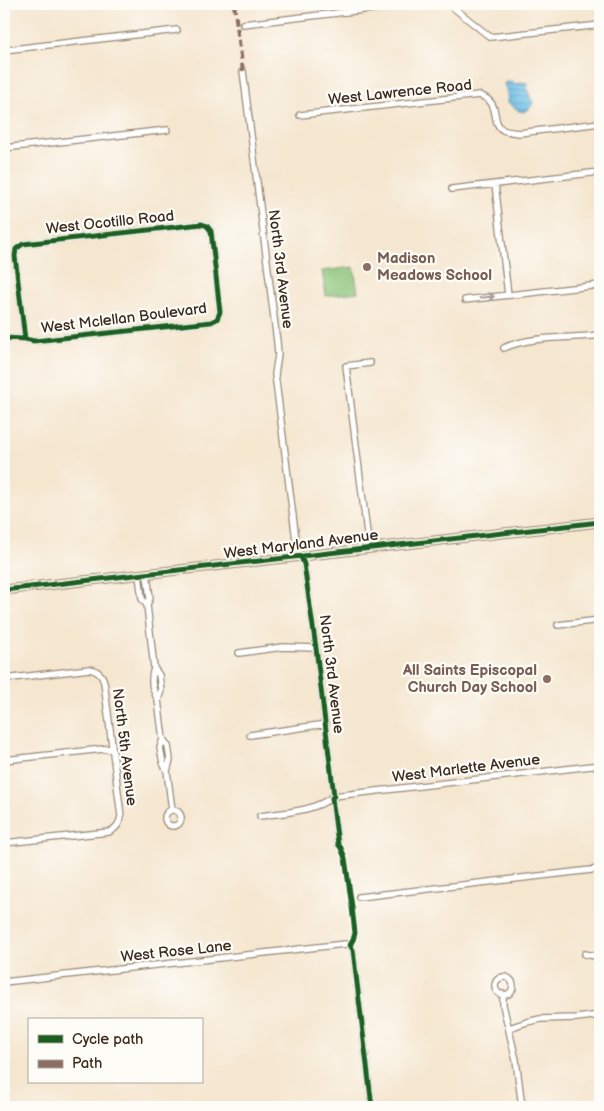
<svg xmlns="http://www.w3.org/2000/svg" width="604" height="1111" font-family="'Balsamiq Sans',sans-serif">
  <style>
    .garden { fill: #8ac378; stroke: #62764b }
    .water { fill: url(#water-rules); stroke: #527482 }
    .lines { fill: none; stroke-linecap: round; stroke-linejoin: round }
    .street-casing { stroke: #988876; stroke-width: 8 }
    .secondary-casing { stroke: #988876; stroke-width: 11 }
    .street { stroke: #fff; stroke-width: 5.5 }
    .secondary { stroke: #fde5c5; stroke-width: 9 }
    .quiet { stroke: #8d6e63; stroke-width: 4; stroke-dasharray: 8 4; stroke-linecap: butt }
    .cycleway-casing { stroke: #fdfcf7; stroke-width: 8 }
    .cycleway { stroke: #1b5e20; stroke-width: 5 }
    .oneway { stroke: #a79f9a }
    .education-dot { fill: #8d6e63; stroke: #fdfcf7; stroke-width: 2 }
    .labels { text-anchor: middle; stroke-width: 4.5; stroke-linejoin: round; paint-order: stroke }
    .street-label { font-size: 15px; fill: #3b2a1e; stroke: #fdfcf7 }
    .education-label { font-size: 15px; font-weight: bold; fill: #785e54; stroke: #fdfcf7; text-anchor: start }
  </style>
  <defs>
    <pattern id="water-rules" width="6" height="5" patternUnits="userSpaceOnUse" patternTransform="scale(1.25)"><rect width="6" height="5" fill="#6abde6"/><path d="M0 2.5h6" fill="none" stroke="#589aba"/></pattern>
  </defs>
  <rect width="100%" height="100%" fill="#fdfcf7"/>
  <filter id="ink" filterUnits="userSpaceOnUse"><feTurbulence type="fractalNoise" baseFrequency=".02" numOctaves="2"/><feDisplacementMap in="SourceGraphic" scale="10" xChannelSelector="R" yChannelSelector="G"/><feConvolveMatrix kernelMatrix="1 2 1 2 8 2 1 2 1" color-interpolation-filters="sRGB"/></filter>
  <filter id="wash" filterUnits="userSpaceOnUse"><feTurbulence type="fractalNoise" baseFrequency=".0096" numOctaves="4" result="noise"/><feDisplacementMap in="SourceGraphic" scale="20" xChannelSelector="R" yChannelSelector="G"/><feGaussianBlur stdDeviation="1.12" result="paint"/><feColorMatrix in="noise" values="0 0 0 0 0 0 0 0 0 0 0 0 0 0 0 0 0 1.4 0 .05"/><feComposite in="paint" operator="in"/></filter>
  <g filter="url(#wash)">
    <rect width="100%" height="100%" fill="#f5e6cf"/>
    <path class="garden" d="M354 267 358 292 326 296 322 271Z"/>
    <path class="water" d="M512 81 515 84 522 82 527 83 528 92 533 103 529 109 523 112 519 111 508 102 507 94 504 83 506 82Z"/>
  </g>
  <g filter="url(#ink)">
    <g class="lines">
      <defs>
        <path id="street" d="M449 4 490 37 600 25
          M243 24 414 4
          M4 50 177 30
          M243 71 277 342 278 355 275 374 297 548 304 564 316 648 334 796
          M300 115 479 95C503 103 489 121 503 130 507 132 514 132 519 133L600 123
          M4 148 167 130
          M495 184 508 295
          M452 189 600 172
          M465 300 600 285
          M4 338 25 339 34 341 211 322 217 319 220 312 211 231 207 226 202 224 23 244 16 249 15 256 25 339
          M504 348C531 335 571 339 600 335
          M369 549 346 366 370 363
          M147 574 150 598 147 605 154 668 159 675 161 690 158 700 163 739 160 748 163 763 167 771
          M139 575 142 599 147 605
          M558 625 600 620
          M239 653 283 647 316 648
          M154 668C150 680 152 689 158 700
          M4 679 89 669C97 670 102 674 104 682L121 816C120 824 116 829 109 832L4 843
          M250 735 326 724
          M163 739 168 746 170 760 167 771 172 810
          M4 760 112 748
          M334 796 600 765
          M332 798 338 844
          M165 818a8 8 0 1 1 16 0a8 8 0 1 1-16 0Z
          M260 816C286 812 313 812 334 796
          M359 897 600 869
          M585 954 600 957
          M495 986a9 9 0 1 1 18 0a9 9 0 1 1-18 0Z
          M4 982 345 944 350 945 353 950 372 1107
          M503 994V1005L516 1060 522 1107
          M509 1028 527 1022 540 1019 577 1018 600 1015"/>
        <path id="secondary" d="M4 590 600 522"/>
      </defs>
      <use href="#street" class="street-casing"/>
      <use href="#secondary" class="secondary-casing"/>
      <use href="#street" class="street"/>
      <use href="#secondary" class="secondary"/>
      <path class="quiet" d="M234 4 243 71"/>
      <defs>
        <path id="cycleway" d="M4 338 25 339 34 341 211 322 217 319 220 312 211 231 207 226 202 224 23 244 16 249 15 256 25 339
          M301 557 304 564 316 648 334 796 332 798 338 844 341 848 345 858 352 907 355 933 353 940 350 945 353 950 372 1107
          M4 590 600 522"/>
      </defs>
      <use href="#cycleway" class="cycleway-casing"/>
      <use href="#cycleway" class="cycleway"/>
    </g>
    <defs><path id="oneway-shaft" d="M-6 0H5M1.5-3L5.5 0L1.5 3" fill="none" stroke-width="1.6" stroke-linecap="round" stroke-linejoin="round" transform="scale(1.25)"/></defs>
    <use class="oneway" href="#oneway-shaft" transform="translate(487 297) rotate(-7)"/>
  </g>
  <g class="education-dot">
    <circle cx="367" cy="267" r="5"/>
    <circle cx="547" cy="679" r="5"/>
  </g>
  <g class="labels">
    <g class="street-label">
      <text transform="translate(400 92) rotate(-6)" y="5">West Lawrence Road</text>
      <text transform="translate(110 222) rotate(-6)" y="5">West Ocotillo Road</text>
      <text transform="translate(281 269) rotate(83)" y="5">North 3rd Avenue</text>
      <text transform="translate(124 318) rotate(-7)" y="5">West Mclellan Boulevard</text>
      <text transform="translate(301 544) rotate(-7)" y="5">West Maryland Avenue</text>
      <text transform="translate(332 674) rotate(83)" y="5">North 3rd Avenue</text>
      <text transform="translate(125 747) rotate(83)" y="5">North 5th Avenue</text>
      <text transform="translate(466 768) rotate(-7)" y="5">West Marlette Avenue</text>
      <text transform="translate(176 951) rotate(-6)" y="5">West Rose Lane</text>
    </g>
    <g class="education-label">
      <text x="377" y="263">Madison<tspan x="377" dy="17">Meadows School</tspan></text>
      <text x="537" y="675" text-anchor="end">All Saints Episcopal<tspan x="537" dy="17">Church Day School</tspan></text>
    </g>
  </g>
  <rect width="604" height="1111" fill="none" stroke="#fdfcf7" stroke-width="20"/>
  <rect x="28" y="1018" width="175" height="65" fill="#fdfcf7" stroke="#afa8a0"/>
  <rect x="38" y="1035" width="25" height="8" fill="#1b5e20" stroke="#afa8a0"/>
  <text x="72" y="1044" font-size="15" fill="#3b2a1e">Cycle path</text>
  <rect x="38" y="1060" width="25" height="8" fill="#8d6e63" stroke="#afa8a0"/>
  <text x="72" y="1068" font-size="15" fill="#3b2a1e">Path</text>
</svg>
